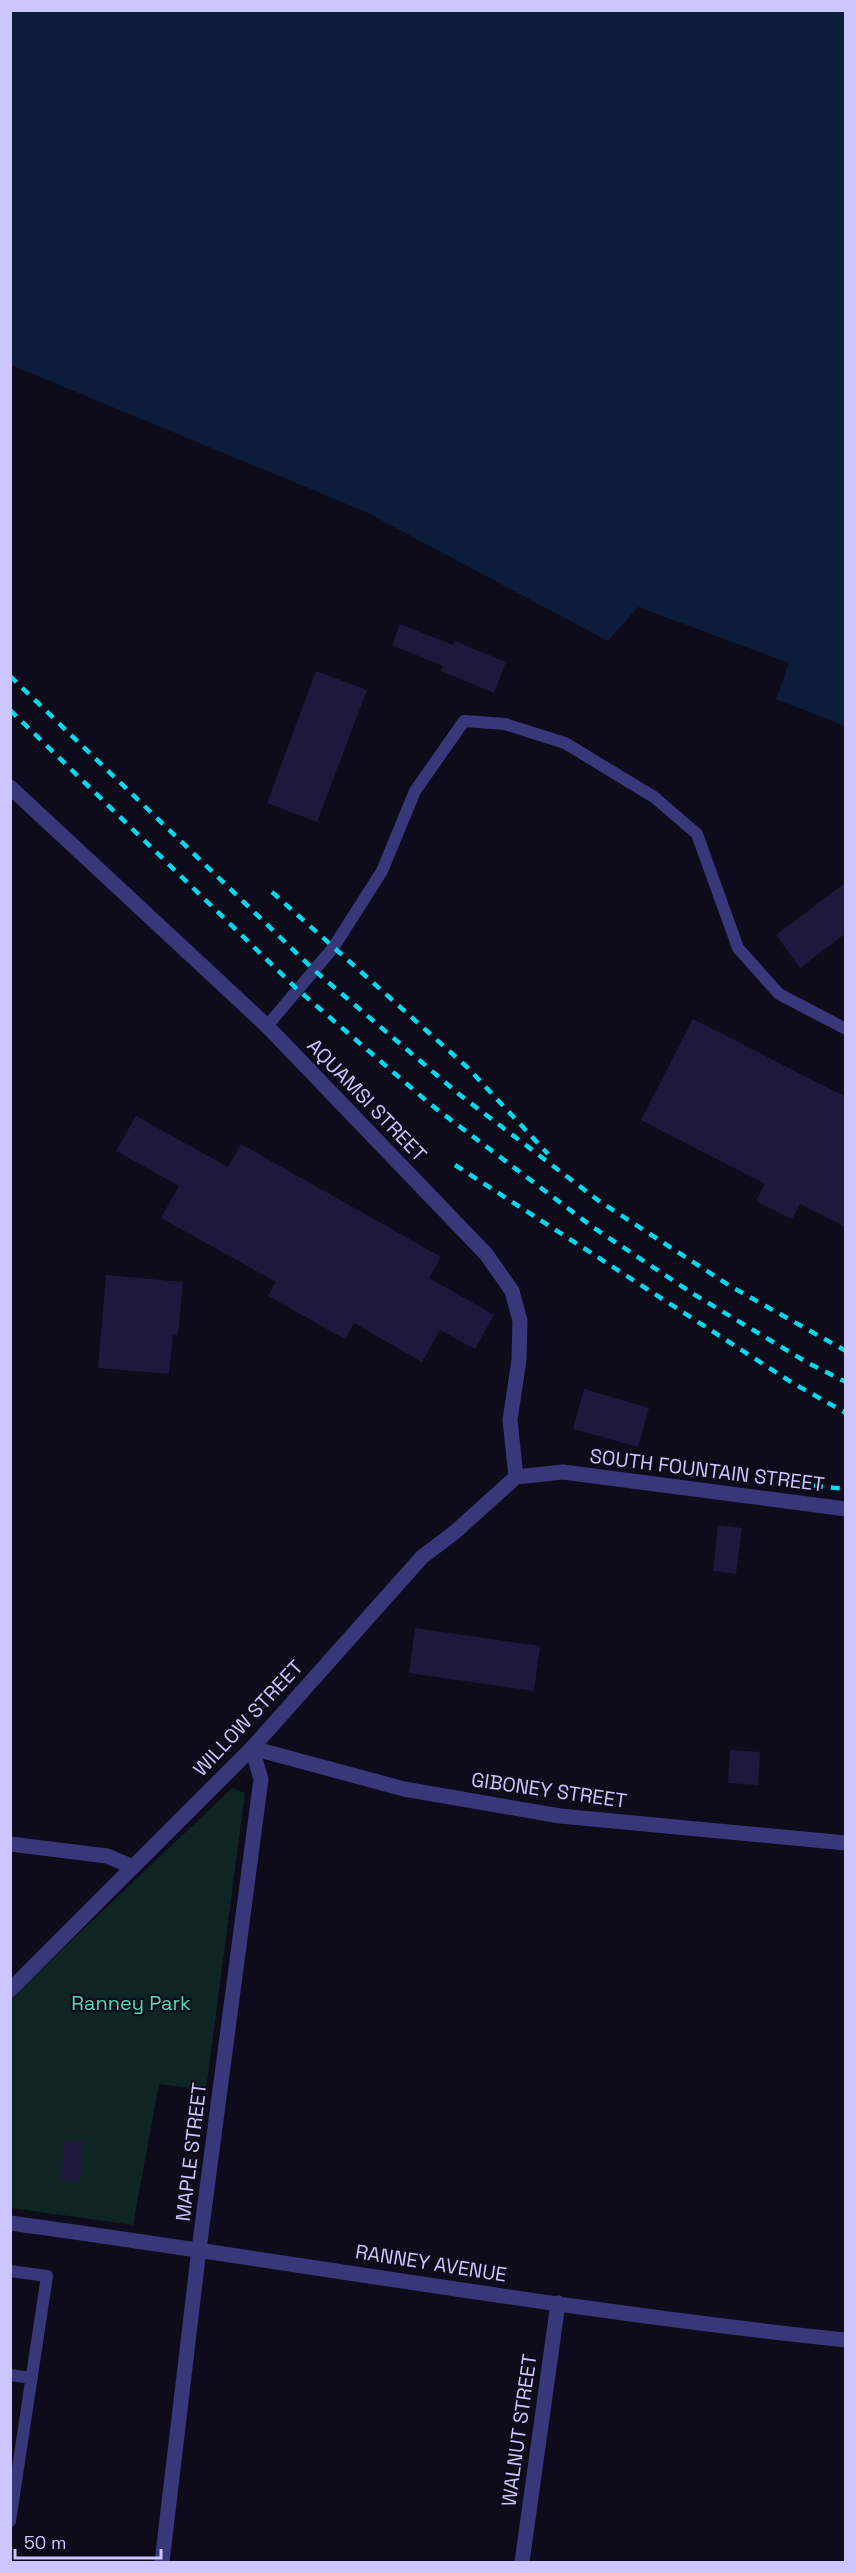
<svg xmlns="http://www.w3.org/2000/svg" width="856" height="2573" font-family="'Space Grotesk',sans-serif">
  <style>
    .green { fill: #0e2524 }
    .water { fill: #0b1d3b }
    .building { fill: #1e183c }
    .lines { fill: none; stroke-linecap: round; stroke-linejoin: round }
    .lane { stroke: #38377a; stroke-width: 12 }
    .street { stroke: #38377a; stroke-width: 15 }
    .rail { stroke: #04d9ed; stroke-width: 4.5; stroke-dasharray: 9 8; stroke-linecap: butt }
    .labels { text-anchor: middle; stroke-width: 4.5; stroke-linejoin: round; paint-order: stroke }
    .street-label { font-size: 20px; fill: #ccc6fe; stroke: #0e0b1b }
    .park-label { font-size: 20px; fill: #55dbb8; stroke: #0e0b1b }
  </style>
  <rect width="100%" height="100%" fill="#0e0b1b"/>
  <path class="green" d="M232 1788 245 1793 206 2090 159 2084 133 2225 11 2208V1998Z"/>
  <path class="water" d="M10 11H845V726L776 699 789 663 638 607 608 641 366 512 11 365Z"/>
  <path class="building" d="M400 624 453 645 455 641 506 662 494 693 441 671 443 666 392 645Z
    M316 671 367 690 317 822 267 803Z
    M846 882V933L800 968 776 935Z
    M693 1019 846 1097V1227L800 1204 792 1219 756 1201 765 1184 641 1120Z
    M136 1116 228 1167 241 1144 441 1257 429 1278 494 1315 475 1349 440 1330 422 1362 354 1323 345 1339 268 1296 276 1282 161 1218 179 1186 116 1151Z
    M106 1275 183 1282 178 1336 173 1335 169 1374 98 1368Z
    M584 1389 649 1408 638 1447 573 1429Z
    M718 1525 742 1528 736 1574 713 1571Z
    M415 1628 540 1646 534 1691 409 1673Z
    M730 1750 760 1752 758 1785 728 1783Z
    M65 2140 83 2142 80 2182 61 2180Z"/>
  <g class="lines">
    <path class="lane" d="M267 1026 333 948 382 871 415 791 464 721 505 724 565 743 654 797 697 834 738 948 779 994 846 1029
      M10 2271 47 2276 10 2521
      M10 2375 32 2378"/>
    <path class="street" d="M10 787 267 1026 486 1254 512 1291 520 1321 519 1360 510 1420 516 1477 563 1472 846 1509
      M252 1748 404 1789 560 1816 846 1843
      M10 1844 107 1856 133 1867
      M10 1990 252 1748 422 1557 455 1532 516 1477
      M10 2223C289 2261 566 2311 846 2340
      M162 2562 199 2249 261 1779 252 1748
      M522 2562 558 2303"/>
    <path class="rail" d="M10 676 314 970 460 1095 599 1201 730 1286 846 1351
      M10 710 297 989 430 1104 594 1228 695 1295 808 1363 846 1382
      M272 892 467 1067 548 1154
      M455 1165 791 1382 846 1413
      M797 1484 846 1489"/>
  </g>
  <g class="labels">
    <g class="street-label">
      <text transform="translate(367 1100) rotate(46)" y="7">AQUAMSI STREET</text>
      <text transform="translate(707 1470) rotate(7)" y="7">SOUTH FOUNTAIN STREET</text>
      <text transform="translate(248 1718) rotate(-47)" y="7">WILLOW STREET</text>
      <text transform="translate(549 1790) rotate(8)" y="7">GIBONEY STREET</text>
      <text transform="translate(191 2152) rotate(-83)" y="7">MAPLE STREET</text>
      <text transform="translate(431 2263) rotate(9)" y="7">RANNEY AVENUE</text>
      <text transform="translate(519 2430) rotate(-82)" y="7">WALNUT STREET</text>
    </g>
    <g class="park-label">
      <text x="131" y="2010">Ranney Park</text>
    </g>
  </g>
  <rect width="856" height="2573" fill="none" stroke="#ccc6fe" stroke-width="24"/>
  <path d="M15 2549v9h146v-9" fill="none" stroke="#ccc6fe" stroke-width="3"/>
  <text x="24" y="2549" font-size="18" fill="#ccc6fe" stroke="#0e0b1b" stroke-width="4.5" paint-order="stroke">50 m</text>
</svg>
